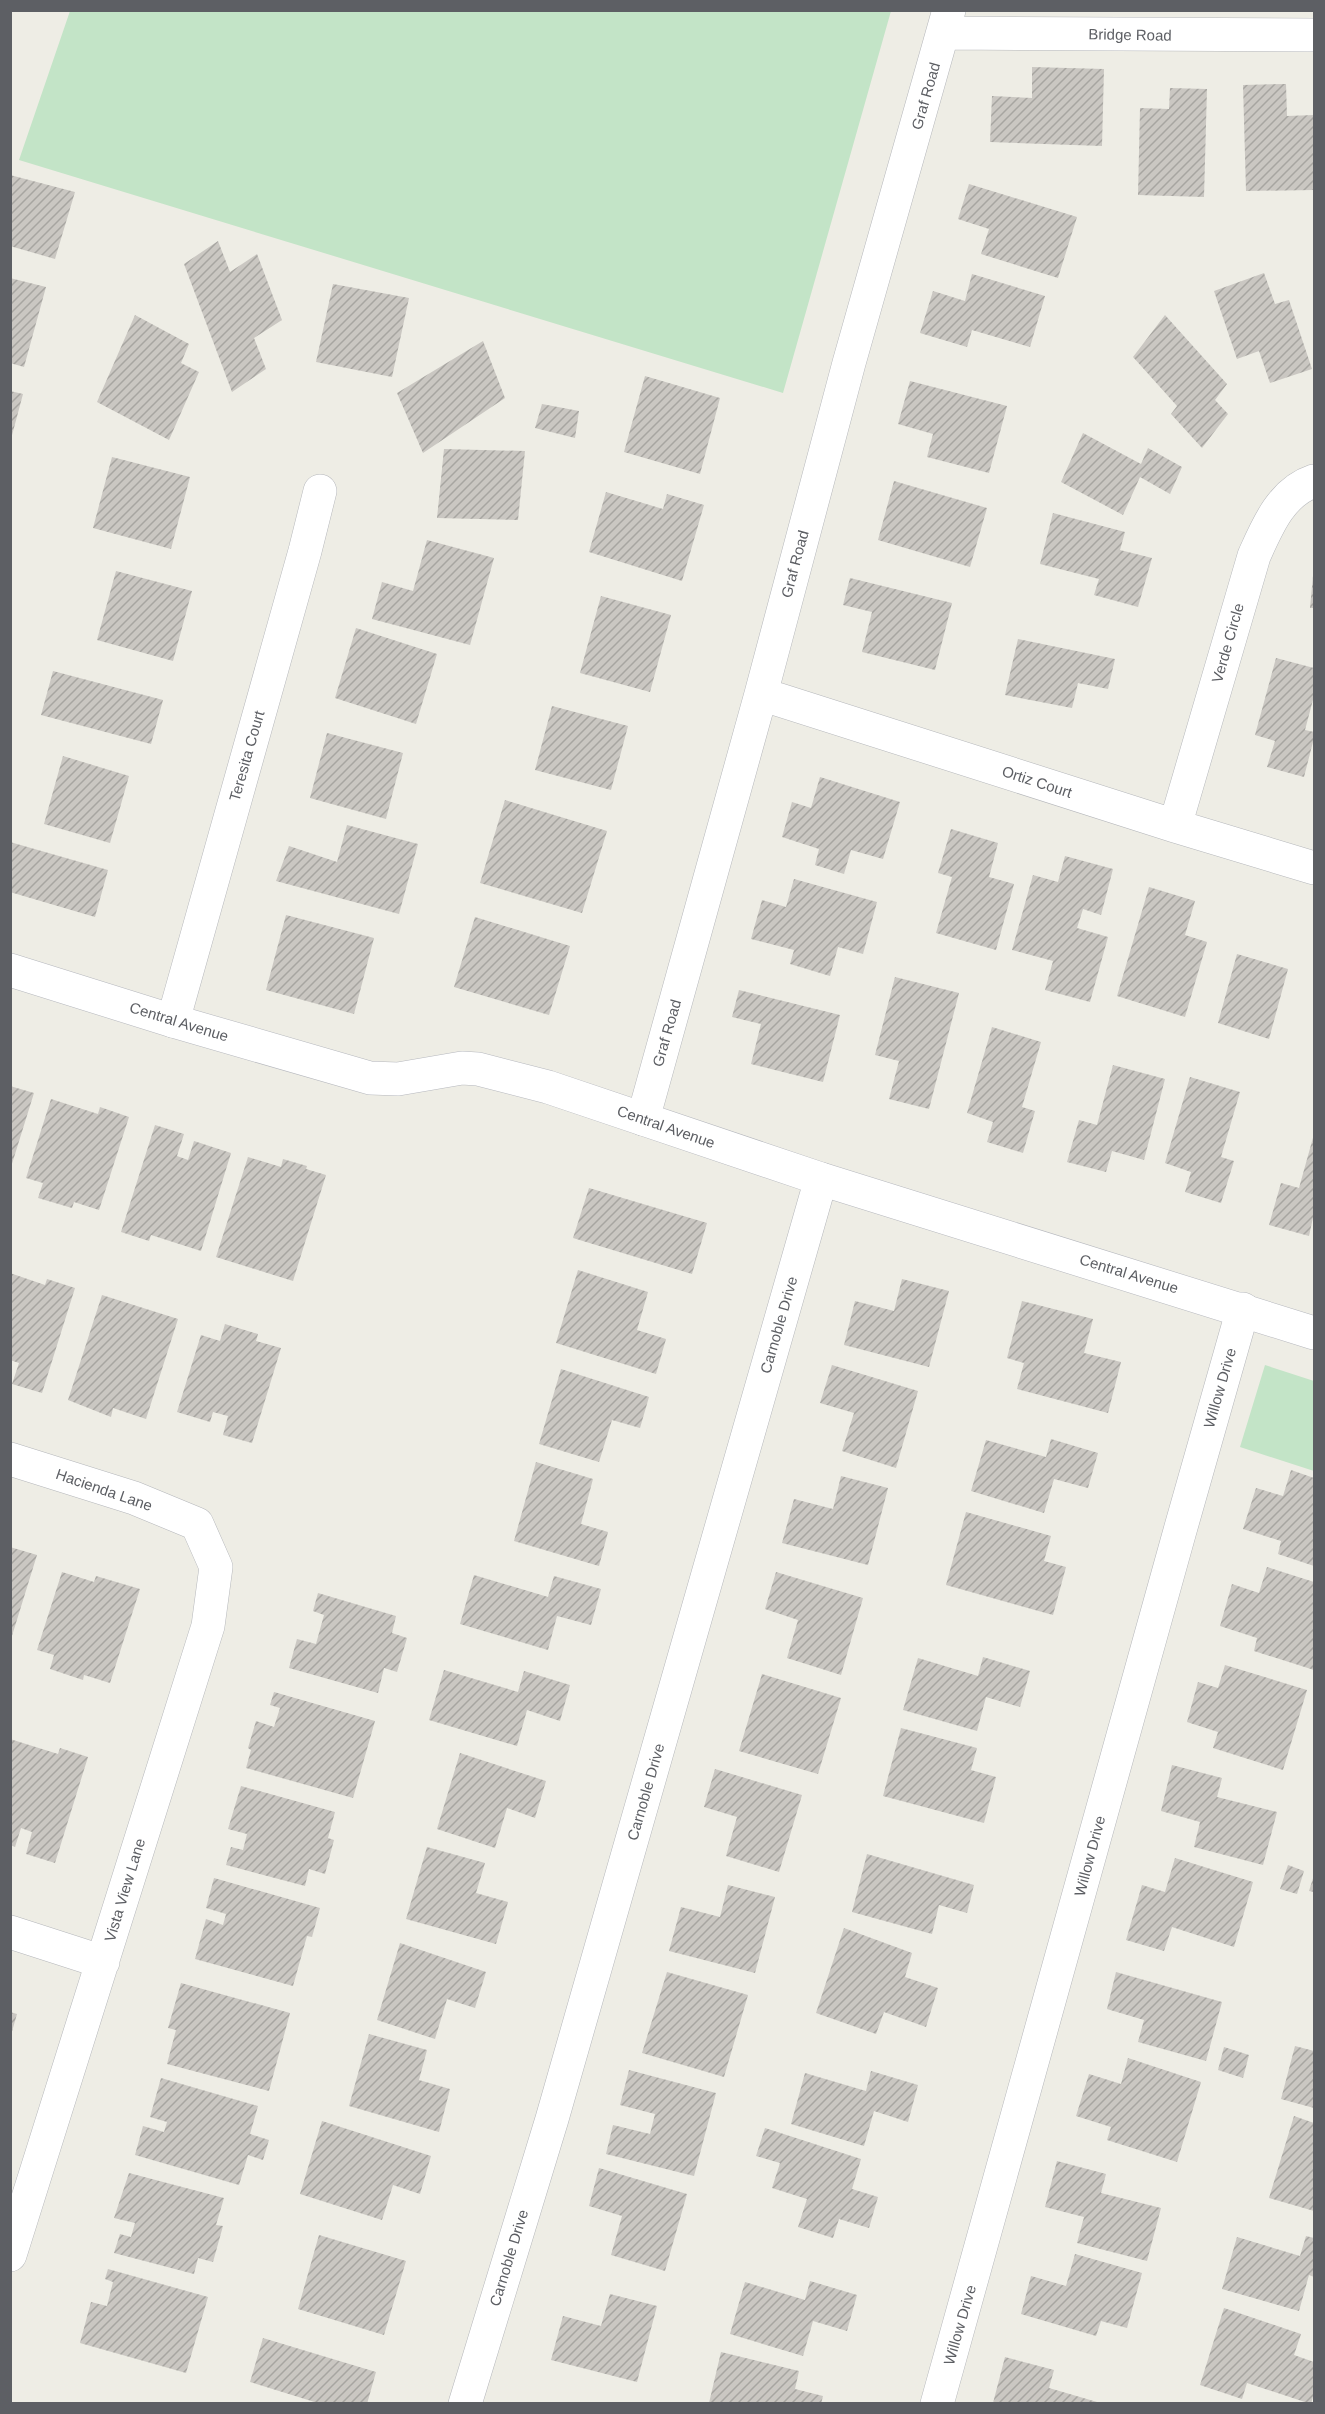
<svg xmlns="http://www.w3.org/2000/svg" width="1325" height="2414" font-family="Helvetica,sans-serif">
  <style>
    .green { fill: #c3e4c7 }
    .building { fill: url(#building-hatch) }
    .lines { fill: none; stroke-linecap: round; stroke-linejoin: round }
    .street-casing { stroke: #b5b7bb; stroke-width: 34 }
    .secondary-casing { stroke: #b6b8be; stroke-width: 34 }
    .street { stroke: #fff; stroke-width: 33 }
    .secondary { stroke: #fff; stroke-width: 33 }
    .labels { text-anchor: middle; stroke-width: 5; stroke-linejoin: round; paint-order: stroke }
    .street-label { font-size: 15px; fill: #5d5f64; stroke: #fff }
  </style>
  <defs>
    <pattern id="building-hatch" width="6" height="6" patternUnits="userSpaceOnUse" patternTransform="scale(1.5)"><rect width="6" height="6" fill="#cac7c2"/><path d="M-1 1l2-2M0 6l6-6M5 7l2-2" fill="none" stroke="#a7a5a1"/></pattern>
  </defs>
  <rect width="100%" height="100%" fill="#eeede5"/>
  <path class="green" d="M70 11V10L891 11 783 393 19 160Z
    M1265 1365 1314 1381V1471L1240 1447Z"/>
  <path class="building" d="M1032 67 1104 69 1102 146 990 142 992 96 1032 98Z
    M1286 84 1287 116 1314 115V190L1246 191 1243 85Z
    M1170 88 1207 89 1204 197 1138 195 1140 108 1169 109Z
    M10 175 75 192 55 259 10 246Z
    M969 184 1077 217 1058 278 981 254 989 229 958 219Z
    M218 241 230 272 257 254 282 320 254 338 266 369 232 392 184 264Z
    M1264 273 1275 304 1289 300 1312 369 1270 383 1259 351 1237 359 1214 291Z
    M972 274 1045 296 1030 347 972 330 967 347 920 333 933 291 965 301Z
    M10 278 46 287 24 367 10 363Z
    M333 284 409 298 392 377 316 362Z
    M135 315 189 344 181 363 199 372 169 440 97 402Z
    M1165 315 1227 384 1215 400 1228 414 1202 448 1171 414 1177 406 1133 357Z
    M483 341 505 398 423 453 397 393Z
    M645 376 720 398 700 474 624 452Z
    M910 381 1007 406 989 473 927 457 933 434 898 424Z
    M10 391 23 394 11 439H10Z
    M542 404 579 411 575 438 535 428Z
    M1083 433 1141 464 1148 448 1182 467 1170 494 1140 477 1123 515 1061 482Z
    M444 449 525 451 518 520 437 518Z
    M112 457 190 477 171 549 93 528Z
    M894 481 987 508 970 567 878 540Z
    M606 492 663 509 667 494 704 505 682 581 589 552Z
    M1053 513 1125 532 1120 550 1152 558 1138 607 1094 595 1099 579 1040 564Z
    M427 540 494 558 470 645 372 619 382 582 413 591Z
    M116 571 192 591 173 661 97 640Z
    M1313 576 1314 608H1310Z
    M850 578 952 603 935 670 862 652 872 612 843 605Z
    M601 596 671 615 650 692 580 673Z
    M356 628 437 654 416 724 335 698Z
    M1018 639 1115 659 1108 689 1078 683 1072 708 1005 695Z
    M1276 658 1314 668V696L1305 730 1314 732V738L1304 777 1267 767 1275 741 1255 735Z
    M53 671 163 700 151 744 41 715Z
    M552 706 628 726 611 790 535 770Z
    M327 733 403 753 386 819 310 798Z
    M63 756 129 776 110 843 44 824Z
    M820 777 900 802 883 859 851 850 844 874 815 865 819 849 782 837 792 802 811 808Z
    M505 800 607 831 582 913 480 883Z
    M347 825 418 844 399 914 276 881 289 846 337 862Z
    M951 829 998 843 989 877 1014 884 996 950 936 933 952 877 938 873Z
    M10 842 108 870 95 917 10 892Z
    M1065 856 1113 869 1101 915 1083 909 1077 928 1108 937 1090 1002 1045 990 1053 961 1012 950 1033 875 1058 882Z
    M794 879 877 902 863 954 838 947 830 976 790 964 794 950 751 939 762 900 786 907Z
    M1149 887 1195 901 1185 935 1207 942 1185 1017 1117 996Z
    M286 915 374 938 354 1014 266 990Z
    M475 917 570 946 549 1015 454 987Z
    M1237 954 1288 969 1269 1039 1218 1023Z
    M895 977 959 993 929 1109 889 1099 899 1061 875 1055Z
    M739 990 840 1015 823 1082 751 1064 761 1024 732 1017Z
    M992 1027 1041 1042 1022 1107 1035 1111 1023 1153 987 1142 993 1122 967 1113Z
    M1113 1065 1165 1079 1144 1160 1112 1151 1106 1172 1067 1162 1079 1120 1097 1125Z
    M1190 1077 1240 1092 1221 1157 1234 1161 1221 1203 1185 1192 1191 1172 1165 1163Z
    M10 1086 34 1093 11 1167H10Z
    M51 1099 98 1114 100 1107 129 1117 99 1210 74 1202 72 1208 38 1198 43 1183 26 1178Z
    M155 1125 184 1134 177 1156 188 1160 194 1141 231 1153 201 1251 151 1235 149 1241 121 1232Z
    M1314 1134V1213L1309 1236 1269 1225 1281 1183 1299 1188Z
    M248 1157 281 1167 283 1159 307 1166 306 1169 326 1175 293 1281 216 1257Z
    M589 1188 707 1223 692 1274 573 1238Z
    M578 1270 648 1292 637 1330 666 1339 656 1374 556 1343Z
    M10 1273 45 1285 47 1279 75 1288 42 1393 12 1384 19 1363 10 1360Z
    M902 1279 949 1291 929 1367 844 1345 855 1301 894 1311Z
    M102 1295 178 1319 146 1419 113 1408 111 1417 68 1400Z
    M1022 1301 1093 1319 1084 1353 1121 1362 1108 1413 1017 1389 1024 1363 1007 1358Z
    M225 1324 258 1334 256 1341 281 1348 252 1443 223 1435 228 1416 213 1412 210 1422 177 1412 201 1335 220 1341Z
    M832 1365 918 1391 896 1468 842 1451 854 1413 820 1403Z
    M561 1369 649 1397 640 1428 612 1420 599 1462 539 1444Z
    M1051 1439 1098 1453 1088 1488 1054 1479 1044 1513 971 1491 986 1440 1046 1457Z
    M536 1462 593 1479 581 1524 608 1532 599 1566 514 1541Z
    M1291 1470 1314 1478V1566L1278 1554 1281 1541 1243 1529 1256 1488 1283 1496Z
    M841 1476 888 1488 868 1565 782 1543 794 1499 833 1509Z
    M966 1512 1051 1536 1044 1561 1066 1567 1053 1615 946 1585Z
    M10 1547 37 1555 11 1639H10Z
    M1267 1567 1314 1582V1670L1254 1651 1257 1638 1220 1626 1232 1584 1259 1593Z
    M62 1572 94 1582 96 1576 140 1589 110 1683 84 1675 83 1680 50 1669 54 1655 37 1650Z
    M776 1572 863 1598 841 1675 787 1658 798 1620 765 1609Z
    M474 1575 548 1597 554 1576 601 1589 591 1625 557 1616 548 1650 460 1624Z
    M318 1593 396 1616 392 1633 407 1638 397 1672 384 1668 378 1693 289 1668 297 1639 316 1644 324 1615 313 1611Z
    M983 1657 1030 1671 1020 1707 986 1697 977 1731 903 1710 918 1658 978 1676Z
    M1225 1665 1307 1690 1283 1770 1213 1748 1218 1732 1187 1722 1198 1682 1218 1688Z
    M444 1670 518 1692 524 1671 570 1685 560 1721 527 1710 517 1746 429 1720Z
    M762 1674 841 1698 818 1774 739 1751Z
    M274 1692 375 1721 353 1798 246 1768 251 1750 248 1748 256 1721 274 1727 280 1708 270 1705Z
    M901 1728 977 1748 971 1770 996 1777 984 1823 883 1796Z
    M10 1739 58 1754 60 1748 88 1757 55 1863 26 1854 32 1832 21 1828 15 1847 10 1845Z
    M460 1753 546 1781 535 1818 507 1808 495 1848 437 1829Z
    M1172 1765 1222 1778 1217 1797 1277 1812 1263 1865 1194 1847 1200 1822 1161 1811Z
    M715 1769 802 1795 779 1872 726 1856 737 1817 704 1807Z
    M241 1786 335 1812 328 1838 334 1840 325 1874 309 1869 305 1886 226 1865 231 1847 243 1850 247 1834 228 1829Z
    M427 1847 485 1863 476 1893 508 1902 496 1944 406 1919Z
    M867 1854 974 1885 967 1913 939 1905 932 1934 852 1912Z
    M1175 1858 1253 1882 1234 1947 1172 1927 1164 1951 1126 1940 1142 1885 1165 1892Z
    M1288 1865 1304 1871 1297 1894 1280 1889Z
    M1314 1875V1892L1309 1891Z
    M214 1878 320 1908 312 1937 307 1936 293 1986 195 1959 206 1919 223 1925 226 1914 206 1908Z
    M728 1885 775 1897 755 1973 669 1951 681 1907 720 1917Z
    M844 1928 912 1953 905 1977 938 1988 926 2027 884 2012 876 2034 816 2013Z
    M400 1943 486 1972 475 2008 447 1999 435 2039 377 2020Z
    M667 1972 748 1995 724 2077 642 2053Z
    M1116 1972 1222 2002 1206 2061 1138 2042 1144 2020 1107 2009Z
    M181 1983 290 2013 269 2091 167 2064 176 2030 168 2028Z
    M10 2012 17 2014 11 2035H10Z
    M369 2034 427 2050 419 2080 450 2089 439 2132 349 2106Z
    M1295 2046 1314 2051V2108L1281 2099Z
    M1224 2047 1249 2055 1243 2078 1218 2070Z
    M1128 2058 1201 2082 1177 2162 1107 2140 1111 2127 1076 2116 1089 2074 1121 2084Z
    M629 2070 716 2093 694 2176 606 2154 613 2125 650 2134 655 2114 620 2105Z
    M871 2071 918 2085 908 2122 874 2111 864 2146 791 2124 805 2073 866 2091Z
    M161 2078 258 2106 250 2134 269 2140 263 2160 248 2155 239 2185 135 2155 143 2126 164 2132 167 2122 150 2117Z
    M1294 2116 1314 2123V2211L1269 2198Z
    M322 2121 431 2156 420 2194 393 2185 382 2220 300 2194Z
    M765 2128 861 2159 852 2189 878 2197 869 2228 839 2219 833 2238 798 2227 807 2199 772 2188 780 2163 756 2156Z
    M1057 2161 1106 2174 1101 2193 1161 2208 1147 2261 1077 2243 1084 2217 1045 2207Z
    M599 2168 687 2194 665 2271 611 2255 622 2216 589 2206Z
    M129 2173 224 2198 216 2225 223 2226 213 2262 198 2258 194 2274 114 2253 120 2234 131 2237 135 2223 114 2218Z
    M319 2235 406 2261 384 2335 298 2309Z
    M1306 2236 1314 2238V2277L1309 2275 1299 2311 1222 2289 1237 2237 1300 2256Z
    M1075 2254 1142 2273 1127 2328 1101 2321 1096 2336 1021 2314 1031 2276 1066 2286Z
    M108 2269 208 2297 186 2373 80 2343 91 2302 107 2306 113 2282 105 2279Z
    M810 2281 857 2295 847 2331 813 2321 803 2356 730 2334 745 2282 805 2300Z
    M610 2294 657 2306 637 2382 551 2360 563 2316 601 2326Z
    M1224 2308 1301 2334 1294 2355 1314 2362V2393L1311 2404 1247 2383 1242 2399 1200 2385Z
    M263 2338 376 2372 367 2404H321L250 2382Z
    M721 2352 799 2371 795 2389 823 2396 821 2404 709 2403Z
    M1005 2357 1054 2370 1049 2388 1104 2404 993 2403Z"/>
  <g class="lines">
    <defs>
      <path id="street" d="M945 33 1314 35
        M761 694 1175 826 1314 868
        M1175 826 1254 556C1267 527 1281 492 1314 481
        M173 1021 305 551 320 491
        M643 1119 761 694 849 363 949 10
        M10 1459 134 1498 197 1524 216 1567 208 1626 10 2255
        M10 1932 103 1962
        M465 2404 552 2119 821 1179
        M937 2404C1041 2039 1138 1673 1243 1309"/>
      <path id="secondary" d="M10 970 173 1021 370 1078 398 1079 462 1068 478 1069 548 1087 821 1179 1314 1333"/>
    </defs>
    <use href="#street" class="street-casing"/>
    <use href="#secondary" class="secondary-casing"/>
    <use href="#street" class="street"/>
    <use href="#secondary" class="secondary"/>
  </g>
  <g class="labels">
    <g class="street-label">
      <text transform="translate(1130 35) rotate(1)" y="5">Bridge Road</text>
      <text transform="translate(926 96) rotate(-74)" y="5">Graf Road</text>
      <text transform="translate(795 564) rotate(-75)" y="5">Graf Road</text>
      <text transform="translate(1228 643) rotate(-74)" y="5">Verde Circle</text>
      <text transform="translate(247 756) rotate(-74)" y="5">Teresita Court</text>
      <text transform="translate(1037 782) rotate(18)" y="5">Ortiz Court</text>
      <text transform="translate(179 1022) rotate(17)" y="5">Central Avenue</text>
      <text transform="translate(667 1033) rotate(-74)" y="5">Graf Road</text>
      <text transform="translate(666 1127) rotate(19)" y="5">Central Avenue</text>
      <text transform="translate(1129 1274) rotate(17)" y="5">Central Avenue</text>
      <text transform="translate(779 1325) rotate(-74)" y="5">Carnoble Drive</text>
      <text transform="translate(1220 1388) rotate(-74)" y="5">Willow Drive</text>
      <text transform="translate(104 1490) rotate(19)" y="5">Hacienda Lane</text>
      <text transform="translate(646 1792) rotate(-74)" y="5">Carnoble Drive</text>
      <text transform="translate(1090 1856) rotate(-75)" y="5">Willow Drive</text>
      <text transform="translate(125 1890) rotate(-73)" y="5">Vista View Lane</text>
      <text transform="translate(509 2258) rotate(-73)" y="5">Carnoble Drive</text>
      <text transform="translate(960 2325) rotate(-74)" y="5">Willow Drive</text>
    </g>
  </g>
  <rect width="1325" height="2414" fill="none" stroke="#5d5f64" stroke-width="24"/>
</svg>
